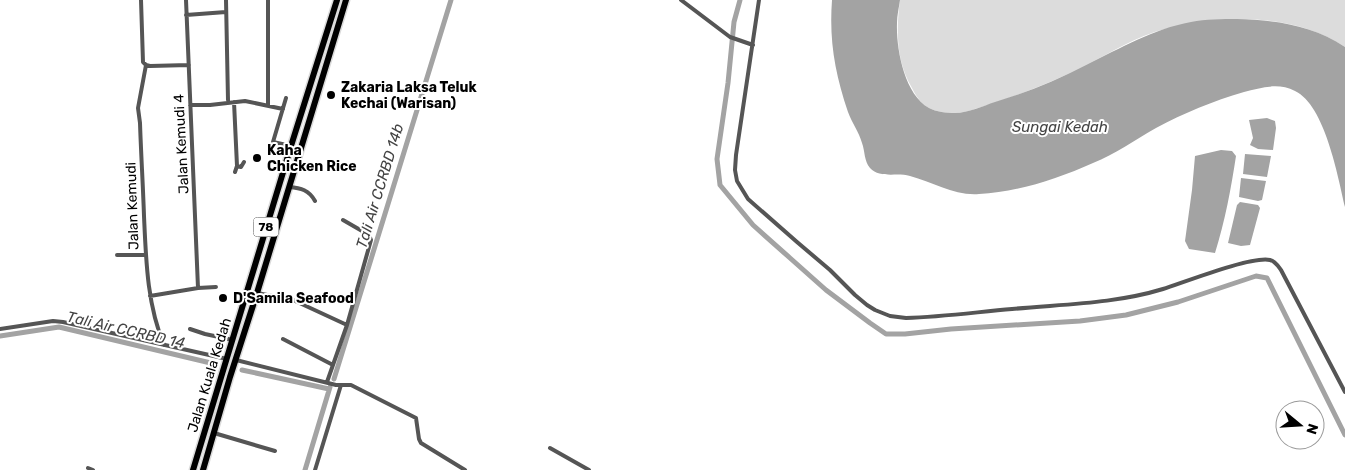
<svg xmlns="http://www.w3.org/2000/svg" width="1345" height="470" font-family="Rubik,sans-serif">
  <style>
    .green { fill: #dcdcdc }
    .water { fill: #a3a3a3 }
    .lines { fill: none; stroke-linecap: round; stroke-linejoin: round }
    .canal { stroke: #a3a3a3; stroke-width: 5 }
    .primary-casing { stroke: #dbdbdb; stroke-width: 9 }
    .street { stroke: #555; stroke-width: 4 }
    .primary { stroke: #000; stroke-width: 6 }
    .poi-dot { fill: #000; stroke: #fff; stroke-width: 2 }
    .labels { text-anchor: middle; stroke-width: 4; stroke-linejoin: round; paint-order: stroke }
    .shield { fill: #fff; stroke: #4c4c4c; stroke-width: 1 }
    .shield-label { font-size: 12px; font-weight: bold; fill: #000 }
    .poi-label { font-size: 14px; font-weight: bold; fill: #000; stroke: #fff; text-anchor: start }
    .street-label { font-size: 14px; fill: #000; stroke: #fff }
    .water-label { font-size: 15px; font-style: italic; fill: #444; stroke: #fff }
  </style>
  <rect width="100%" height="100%" fill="#fff"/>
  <path class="green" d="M900 0H1345V47C1292 13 1224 14 1165 29 1137 36 1112 52 1086 65 1055 81 1022 94 988 105 977 108 966 113 955 113 947 113 936 112 929 108 921 104 916 96 912 88 896 61 896 30 900 0Z"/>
  <path class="water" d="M832 0H900C899 7 897 15 897 23 896 48 904 94 929 108 936 112 947 113 955 113 968 113 983 106 995 102 1026 93 1057 80 1086 65 1121 48 1153 29 1191 22 1206 19 1222 19 1237 19 1275 20 1312 25 1345 47V207C1338 177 1325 105 1295 91 1278 82 1260 88 1244 92 1213 101 1184 113 1156 128 1135 140 1115 154 1093 163 1057 179 1018 192 979 194 955 196 933 182 910 176 897 172 880 179 870 168 864 161 865 151 862 143 859 132 852 123 848 112 835 73 829 41 832 0Z
    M1267 118 1275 121 1276 128 1273 150 1258 149 1250 145 1253 138 1249 120Z
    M1221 150 1232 151 1236 156C1231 189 1225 221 1215 253L1189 249 1185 241 1192 190 1195 156Z
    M1245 154 1271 156 1267 177 1243 174Z
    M1241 178 1266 181 1262 200 1258 201 1239 197Z
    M1240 202 1258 205 1260 208 1250 245 1241 246 1228 243 1237 205Z"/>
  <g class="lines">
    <path class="canal" d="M740 0 734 22 728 83 717 159 720 185 753 225 790 258 826 290 870 323 886 334H905L951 329 1080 321 1126 315 1178 302 1256 276 1267 278 1345 435
      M0 336 59 327 215 364
      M242 370 329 389
      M334 379 451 0
      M305 470 330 387"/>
    <defs>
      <path id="primary" d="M193 470 291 146 337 0
        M203 470 230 377 257 293 346 0"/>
    </defs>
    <use href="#primary" class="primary-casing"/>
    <path class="street" d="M141 0 143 62 146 65 150 66 189 65
      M186 0 198 288
      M226 0 228 100
      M681 0 730 37 753 45
      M759 0 736 155 735 170 737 181 748 199 797 242 830 270 855 295 867 305 875 310 890 316 906 318C942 317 977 312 1012 309 1063 304 1114 304 1163 289 1185 282 1251 256 1270 260 1275 261 1278 266 1281 270L1345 392
      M186 15 226 12
      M146 65 138 108 140 123C141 154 143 185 144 216 146 260 147 304 164 345
      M286 98 273 142 291 146
      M234 102 237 166 235 172
      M190 105H210L245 101 283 109
      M268 106V0
      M237 166 241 167 244 162
      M289 187C301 188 309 190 315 201
      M117 255H145
      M257 293 293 300 347 325
      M150 296 198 288 216 287
      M0 329 53 321 63 322 227 359
      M190 329 205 334 233 340
      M283 339 333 365
      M236 360 336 385H351L416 418 419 439 421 443 465 470
      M327 382 347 325 371 240 369 235 343 220
      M214 433 275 451
      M550 448 589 470
      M88 468 93 470
      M315 470 341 385"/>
    <use href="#primary" class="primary"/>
  </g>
  <g class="poi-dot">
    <circle cx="331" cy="95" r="5"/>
    <circle cx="257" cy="158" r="5"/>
    <circle cx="223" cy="298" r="5"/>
  </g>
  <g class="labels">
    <rect class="shield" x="253.5" y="217.5" width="25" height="19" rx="4"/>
    <g class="shield-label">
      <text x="266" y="231">78</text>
    </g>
    <g class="poi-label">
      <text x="341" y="92">Zakaria Laksa Teluk<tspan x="341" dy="16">Kechai (Warisan)</tspan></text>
      <text x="267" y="155">Kaha<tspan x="267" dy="16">Chicken Rice</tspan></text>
      <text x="233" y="303">D'Samila Seafood</text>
    </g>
    <g class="street-label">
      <text transform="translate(181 144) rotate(-93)" y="5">Jalan Kemudi 4</text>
      <text transform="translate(132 206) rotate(-92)" y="5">Jalan Kemudi</text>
      <text transform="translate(209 375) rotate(-73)" y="5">Jalan Kuala Kedah</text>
    </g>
    <g class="water-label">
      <text x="1060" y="132">Sungai Kedah</text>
      <text transform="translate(380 186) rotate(-73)" y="5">Tali Air CCRBD 14b</text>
      <text transform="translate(126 330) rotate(13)" y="5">Tali Air CCRBD 14</text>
    </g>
  </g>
  <g transform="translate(1300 425) rotate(108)"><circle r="24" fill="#ffffff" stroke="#999999"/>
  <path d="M0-4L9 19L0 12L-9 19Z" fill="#000000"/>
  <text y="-8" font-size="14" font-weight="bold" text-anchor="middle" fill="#000000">N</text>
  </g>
</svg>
